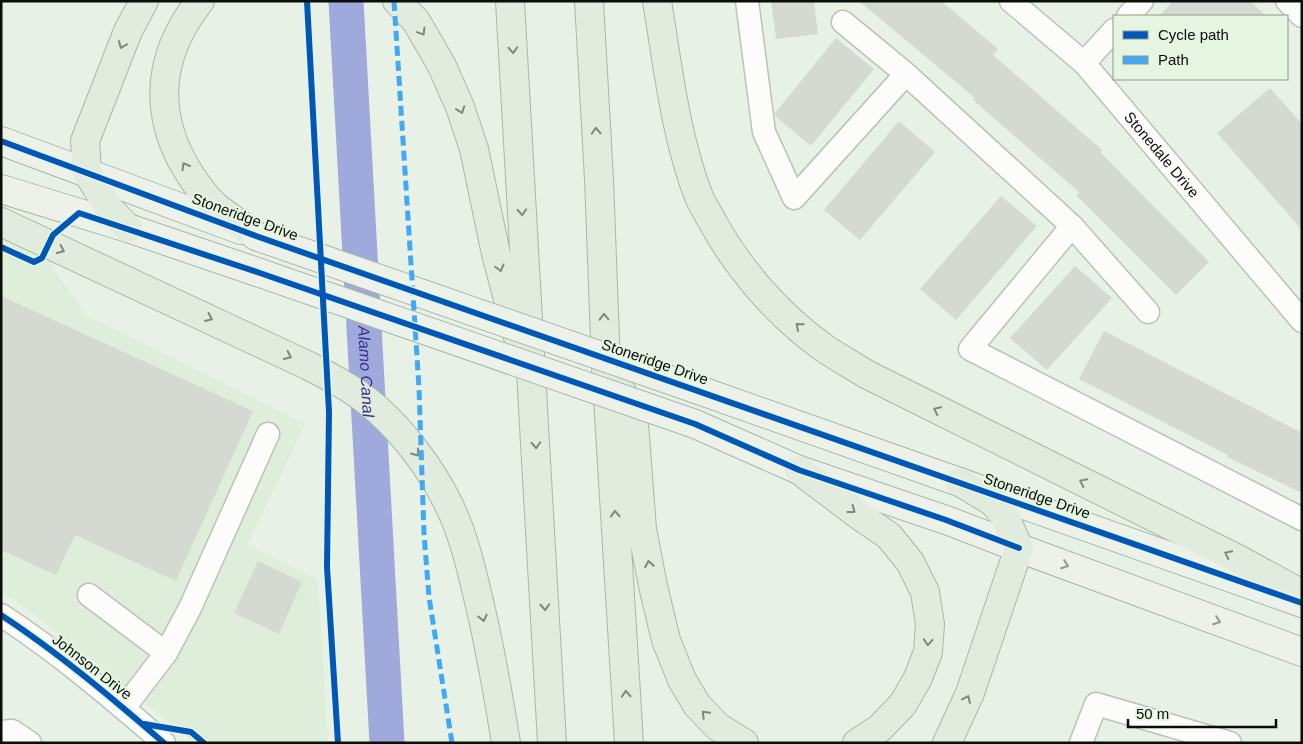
<svg xmlns="http://www.w3.org/2000/svg" width="1303" height="744" font-family="Arial,sans-serif">
  <style>
    .built { fill: #dfeeda }
    .lines { fill: none; stroke-linecap: round; stroke-linejoin: round }
    .river { stroke: #a0a9dc; stroke-width: 35 }
    .building { fill: #d4dad2 }
    .minor-casing { stroke: #bbc2b9; stroke-width: 25 }
    .major-casing { stroke: #aab7a6; stroke-width: 30 }
    .highway-casing { stroke: #aab7a6; stroke-width: 30 }
    .minor { stroke: #fcfdfb; stroke-width: 22 }
    .major { stroke: #ecf2ea; stroke-width: 28 }
    .highway { stroke: #e1ebde; stroke-width: 28 }
    .major-bridge-casing { stroke: #aab7a6; stroke-width: 30; stroke-linecap: butt }
    .major-bridge { stroke: #ecf2ea; stroke-width: 28 }
    .quiet { stroke: #3fa9f5; stroke-width: 5; stroke-dasharray: 10 5; stroke-linecap: butt }
    .cycleway-casing { stroke: #e6f5e1; stroke-width: 9 }
    .cycleway { stroke: #0057b8; stroke-width: 6 }
    .oneway { stroke: #80887e }
    .oneway2 { stroke: #919790 }
    .labels { text-anchor: middle; stroke-width: 4; stroke-linejoin: round; paint-order: stroke }
    .street-label { font-size: 15px; fill: #090e08; stroke: #e6f5e1 }
    .water-label { font-size: 16px; font-style: italic; fill: #322f8a; stroke: #e6f5e1 }
  </style>
  <rect width="100%" height="100%" fill="#e8f1e6"/>
  <path class="built" d="M1 235 45 256 86 315 305 424 248 544 318 579 328 743H195L19 603 1 592Z"/>
  <g class="lines">
    <path class="river" id="s1" d="M346 1 387 743"/>
  </g>
  <path class="building" d="M771 1H814L818 34 776 39Z
    M859 1H941L998 49 993 55 1102 150 1100 152 1209 262 1176 295 1076 195 1079 192 973 100 975 98Z
    M1173 1H1250L1266 16H1159Z
    M836 38 874 69 811 146 775 116V113Z
    M1270 88 1302 124V230L1217 133Z
    M899 121 935 152 860 240 824 210Z
    M1001 196 1037 226 956 320 920 289Z
    M1075 266 1112 298 1047 370 1010 338Z
    M1 296 253 411 176 581 75 535 56 575 1 550Z
    M1104 331 1302 433V493L1227 457 1228 455 1079 379Z
    M258 561 302 582 279 634 234 613Z"/>
  <g class="lines">
    <defs>
      <g id="minor">
        <path d="M747 1 764 132 794 198 906 74"/>
        <path id="s2" d="M1011 1 1084 63 1302 321"/>
        <path d="M1287 1 1302 16"/>
        <path d="M1128 16 1142 1"/>
        <path d="M843 22 906 74 1072 226 1148 312"/>
        <path d="M1084 63 1114 30"/>
        <path d="M1072 226 970 349 1302 519"/>
        <path d="M89 595 166 653 124 708"/>
        <path d="M1 615C59 653 112 698 164 743"/>
        <path d="M166 653 190 608 268 434"/>
        <path d="M1 732 12 731 30 743"/>
        <path d="M1081 743 1096 704 1230 743"/>
      </g>
      <path id="major" d="M1 141 241 230
        M1 189 128 228 257 272
        M693 388 1302 603
        M695 424 799 470 946 520 1019 548 1302 652"/>
      <path id="highway" d="M200 1C159 53 152 110 186 168 194 181 204 196 216 207 229 217 243 226 256 236
        M397 1 416 21 442 66 460 107 474 149 496 254 518 337
        M510 1 552 743
        M589 1 599 179 606 366 629 743
        M657 1C668 67 675 135 699 197 703 206 708 213 712 221 739 270 778 315 824 348 837 357 852 365 866 374L1236 558 1302 594
        M1 222 309 366C333 378 357 391 377 409 405 434 431 469 448 503 462 531 470 563 477 593 489 642 498 693 506 743
        M128 228 111 211 87 172 85 141 128 31 144 1
        M617 384 633 411 642 529 653 586 666 640 682 680 697 705 718 727 744 743
        M799 470 860 516 889 536 910 562 925 592 930 624 928 652 918 678 903 704 880 728 857 743
        M947 743 970 693 1019 548 1005 517 993 502 960 482"/>
    </defs>
    <use href="#minor" class="minor-casing"/>
    <use href="#major" class="major-casing"/>
    <use href="#highway" class="highway-casing"/>
    <use href="#minor" class="minor"/>
    <use href="#major" class="major"/>
    <use href="#highway" class="highway"/>
    <defs>
      <path id="major-bridge" d="M256 236 693 388
        M257 272 695 424"/>
    </defs>
    <use href="#major-bridge" class="major-bridge-casing"/>
    <use href="#major-bridge" class="major-bridge"/>
    <path class="quiet" d="M394 1 419 388 424 534 429 597 452 743"/>
    <defs>
      <path id="cycleway" d="M307 1 329 412 327 567 338 743
        M1 141 256 236 1302 603
        M1 247 34 262 42 258 53 235 79 213 257 272 695 424 799 470 946 520 1019 548
        M1 615C59 653 112 698 164 743
        M144 724 191 732 204 743"/>
    </defs>
    <use href="#cycleway" class="cycleway-casing"/>
    <use href="#cycleway" class="cycleway"/>
  </g>
  <defs><path id="oneway-chevron" d="M-2-3.5L2.5 0L-2 3.5" fill="none" stroke-width="1.6" stroke-linecap="round" stroke-linejoin="round" transform="scale(1.25)"/></defs>
  <g class="oneway">
    <use href="#oneway-chevron" transform="translate(422 32) rotate(59)"/>
    <use href="#oneway-chevron" transform="translate(122 45) rotate(112)"/>
    <use href="#oneway-chevron" transform="translate(513 50) rotate(87)"/>
    <use href="#oneway-chevron" transform="translate(461 110) rotate(70)"/>
    <use href="#oneway-chevron" transform="translate(596 131) rotate(-93)"/>
    <use href="#oneway-chevron" transform="translate(185 166) rotate(-120)"/>
    <use href="#oneway-chevron" transform="translate(522 212) rotate(87)"/>
    <use href="#oneway-chevron" transform="translate(61 250) rotate(25)"/>
    <use href="#oneway-chevron" transform="translate(500 268) rotate(75)"/>
    <use href="#oneway-chevron" transform="translate(604 317) rotate(-92)"/>
    <use href="#oneway-chevron" transform="translate(209 318) rotate(25)"/>
    <use href="#oneway-chevron" transform="translate(799 326) rotate(-140)"/>
    <use href="#oneway-chevron" transform="translate(288 356) rotate(25)"/>
    <use href="#oneway-chevron" transform="translate(937 410) rotate(-154)"/>
    <use href="#oneway-chevron" transform="translate(536 445) rotate(87)"/>
    <use href="#oneway-chevron" transform="translate(416 453) rotate(54)"/>
    <use href="#oneway-chevron" transform="translate(1083 482) rotate(-154)"/>
    <use href="#oneway-chevron" transform="translate(852 510) rotate(37)"/>
    <use href="#oneway-chevron" transform="translate(615 514) rotate(-93)"/>
    <use href="#oneway-chevron" transform="translate(1228 554) rotate(-154)"/>
    <use href="#oneway-chevron" transform="translate(649 564) rotate(-100)"/>
    <use href="#oneway-chevron" transform="translate(545 607) rotate(87)"/>
    <use href="#oneway-chevron" transform="translate(483 618) rotate(77)"/>
    <use href="#oneway-chevron" transform="translate(928 642) rotate(94)"/>
    <use href="#oneway-chevron" transform="translate(626 694) rotate(-93)"/>
    <use href="#oneway-chevron" transform="translate(967 699) rotate(-65)"/>
    <use href="#oneway-chevron" transform="translate(705 714) rotate(-134)"/>
  </g>
  <g class="oneway2">
    <use href="#oneway-chevron" transform="translate(1065 565) rotate(20)"/>
    <use href="#oneway-chevron" transform="translate(1217 621) rotate(20)"/>
  </g>
  <g class="labels">
    <g class="street-label">
      <text dy="5" stroke="none"><textPath href="#s2" startOffset="216">Stonedale Drive</textPath></text>
      <text transform="translate(245 217) rotate(20)" y="5">Stoneridge Drive</text>
      <text transform="translate(655 362) rotate(19)" y="5">Stoneridge Drive</text>
      <text transform="translate(1037 496) rotate(19)" y="5">Stoneridge Drive</text>
      <text transform="translate(92 667) rotate(38)" y="5">Johnson Drive</text>
    </g>
    <g class="water-label">
      <text dy="6" stroke="none"><textPath href="#s1" startOffset="371">Alamo Canal</textPath></text>
    </g>
  </g>
  <rect width="1303" height="744" fill="none" stroke="#090e08" stroke-width="5"/>
  <rect x="1113" y="15" width="175" height="65" fill="#e6f5e1" stroke="#8e998a"/>
  <rect x="1123" y="31" width="25" height="8" fill="#0057b8" stroke="#8e998a"/>
  <text x="1158" y="40" font-size="15" fill="#090e08">Cycle path</text>
  <rect x="1123" y="56" width="25" height="8" fill="#3fa9f5" stroke="#8e998a"/>
  <text x="1158" y="65" font-size="15" fill="#090e08">Path</text>
  <path d="M1128 719v8h148v-8" fill="none" stroke="#090e08" stroke-width="2.5"/>
  <text x="1136" y="719" font-size="15" fill="#090e08" stroke="#e6f5e1" stroke-width="4" paint-order="stroke">50 m</text>
</svg>
